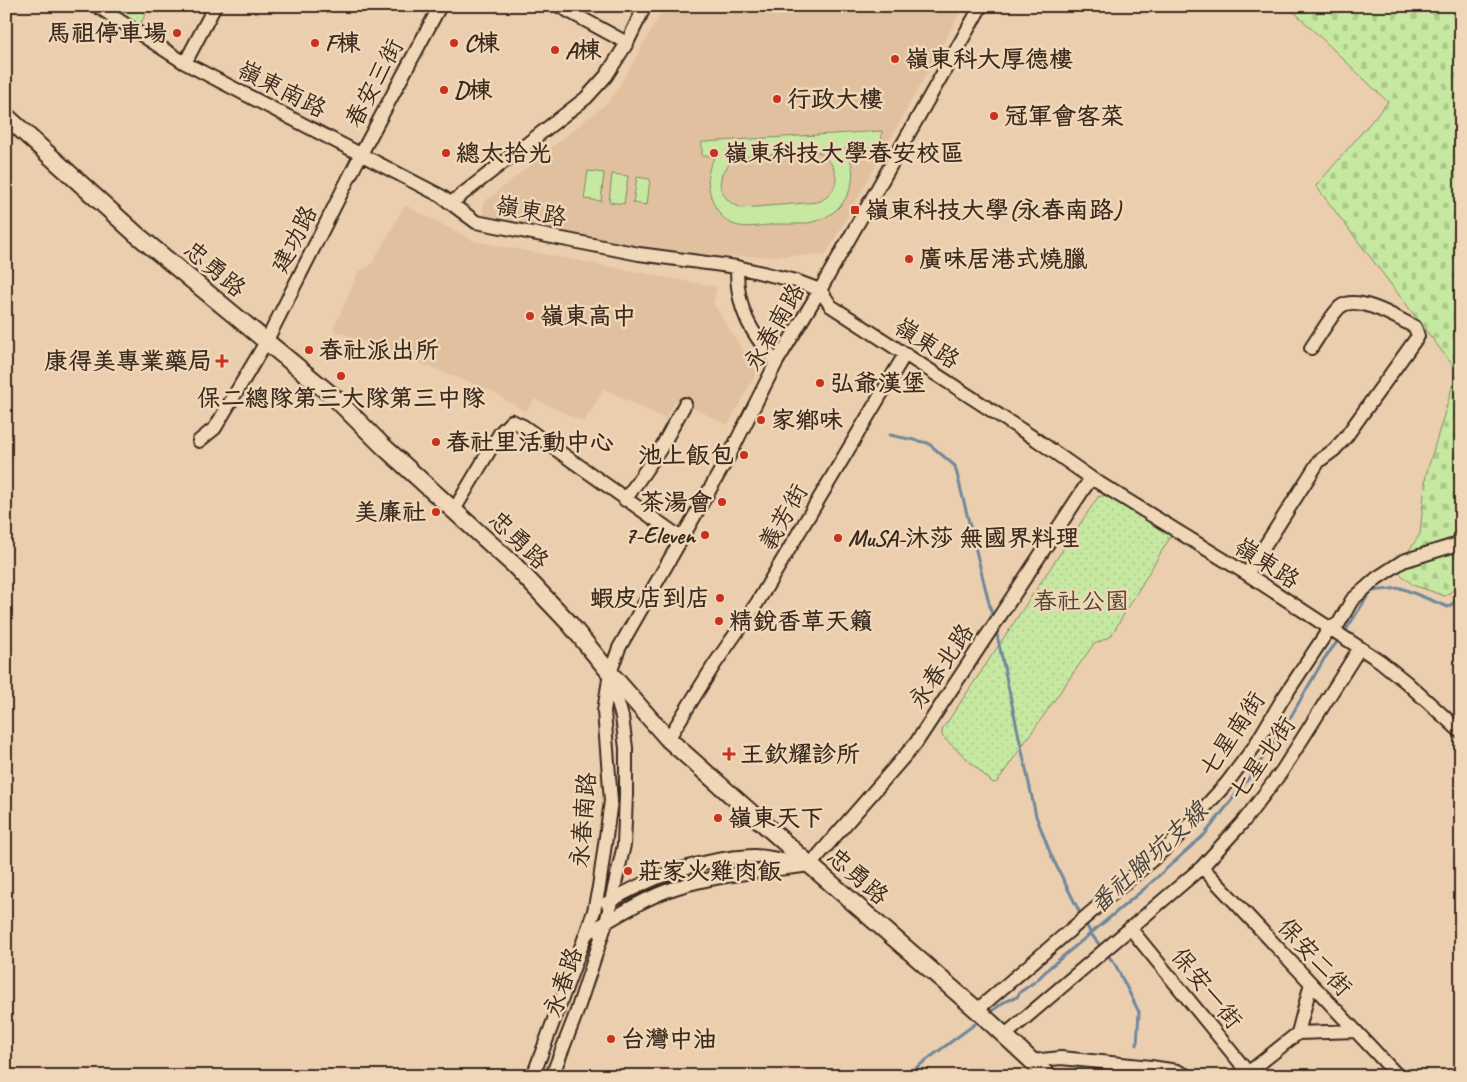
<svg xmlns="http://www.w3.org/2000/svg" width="1467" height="1082" font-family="Caveat,'LXGW WenKai TC',sans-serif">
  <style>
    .built { fill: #e1c09f }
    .grass { fill: url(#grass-dots); stroke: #808960 }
    .cemetery { fill: url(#cemetery-stones); stroke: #808960 }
    .garden { fill: #c6e8a1; stroke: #808960; fill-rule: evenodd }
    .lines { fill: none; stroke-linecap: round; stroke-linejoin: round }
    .stream { stroke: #6f889c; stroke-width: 3 }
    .minor-casing { stroke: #3b2a1e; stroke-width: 16 }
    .major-casing { stroke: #3b2a1e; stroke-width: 20 }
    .minor { stroke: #f0d7b8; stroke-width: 12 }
    .major { stroke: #f0d7b8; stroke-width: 16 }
    .poi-dot { fill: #c8321e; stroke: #f0d7b8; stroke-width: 2 }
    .labels { text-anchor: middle; stroke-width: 5; stroke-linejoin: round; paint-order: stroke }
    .poi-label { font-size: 24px; font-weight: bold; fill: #3b2a1e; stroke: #f0d7b8; text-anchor: start }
    .street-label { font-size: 24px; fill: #3b2a1e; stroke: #f0d7b8 }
    .park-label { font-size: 24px; fill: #504632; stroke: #f0d7b8 }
    .water-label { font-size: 25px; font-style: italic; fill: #48423e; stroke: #f0d7b8 }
  </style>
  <defs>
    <pattern id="grass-dots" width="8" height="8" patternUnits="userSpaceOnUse" patternTransform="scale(1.25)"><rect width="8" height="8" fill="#c6e8a1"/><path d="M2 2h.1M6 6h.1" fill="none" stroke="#abc78a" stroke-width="1.8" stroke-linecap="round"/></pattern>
    <pattern id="cemetery-stones" width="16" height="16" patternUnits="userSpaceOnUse" patternTransform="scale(1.25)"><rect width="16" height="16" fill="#c6e8a1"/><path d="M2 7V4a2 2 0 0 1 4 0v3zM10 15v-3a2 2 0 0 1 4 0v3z" fill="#abc78a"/></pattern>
  </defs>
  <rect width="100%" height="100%" fill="#ebceae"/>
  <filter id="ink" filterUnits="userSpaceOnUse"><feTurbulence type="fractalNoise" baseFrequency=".02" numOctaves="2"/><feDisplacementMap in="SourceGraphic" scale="10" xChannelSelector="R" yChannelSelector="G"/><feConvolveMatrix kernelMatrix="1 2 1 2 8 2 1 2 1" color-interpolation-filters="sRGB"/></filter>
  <g filter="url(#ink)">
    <path class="built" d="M665 6H964L826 255 724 257 652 248 483 216V203L608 102 617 90Z
      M405 205 474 241 717 287 713 303 757 372 728 425 676 400 665 419 604 389 584 422 535 399 525 412 492 391 333 330 358 272 371 265Z"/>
    <path class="grass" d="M106 6H149L139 27Z
      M1106 495 1172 534 1111 636 1093 645 997 782 993 783 942 736V730L1098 497Z"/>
    <path class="cemetery" d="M1291 6H1461V584L1445 596 1413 585 1396 570 1420 534 1426 475 1457 371 1316 186 1388 102 1290 8Z"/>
    <path class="garden" d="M882 131 881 148 844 149C846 153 850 158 851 162 858 188 841 214 816 221 804 225 789 224 777 224 767 225 749 228 739 226 716 222 705 190 709 170 710 165 714 160 715 156H702V142ZM817 151C840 164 844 191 818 202L742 208 732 204 727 199 722 192 720 183 722 174 731 162 739 157Z
      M588 171 604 173 601 201 584 199Z
      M612 174 628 176 624 204 609 202Z
      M637 177 650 179 647 205 633 203Z"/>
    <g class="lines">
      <path class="stream" d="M890 435 928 443 955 466 993 619
        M996 630 1036 816 1051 855 1082 917
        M1344 633 1371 591 1401 588 1448 607 1461 597
        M1085 922 1091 934 1102 948
        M1106 953 1115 964 1139 1012 1137 1045
        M988 1014 1004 1002 1017 997 1020 992 1036 981 1049 968 1144 889 1205 834 1252 774 1290 718 1324 659 1340 638
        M905 1076 979 1021"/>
      <defs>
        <path id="minor" d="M97 6 185 63 441 196 476 222 639 254 737 267 796 281 820 290 831 306 1037 440 1091 478 1247 574 1380 661 1406 682 1461 732
          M559 6 627 43
          M185 63 215 6
          M451 203 586 98 606 76 627 43 645 6
          M737 267C736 309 751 332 776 363
          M199 441 215 428 266 342 361 154 440 6
          M625 500 661 448 685 404
          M454 510 500 433 512 421 523 426 681 538
          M1247 574 1319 461 1334 450 1345 438 1418 336 1415 327C1399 319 1357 293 1340 307 1332 314 1318 338 1311 348
          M668 739 714 665 757 603 905 354
          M1202 867 1398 1076
          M607 903C650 877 701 858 752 856 766 855 783 861 797 863
          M1130 928 1251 1076
          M586 934C616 917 645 897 678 887 720 874 766 871 810 865L916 743 1091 478
          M977 1010 1173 842 1226 784 1254 747 1282 700 1329 629 1339 623 1352 600 1377 578 1403 561 1455 545 1461 539
          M1298 1033 1355 1031
          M1298 1033 1311 983
          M1004 1036 1202 867 1243 822 1282 771 1359 649
          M1032 1061 1061 1058 1151 1067 1177 1071 1188 1076
          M533 1076 586 934 594 911 599 887 611 801 604 711 610 673 619 648 730 454 776 363 820 290 981 6
          M552 1076 576 1014 606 923 624 845 626 796V748L622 717 611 678
          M1244 1076 1298 1033"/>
        <path id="major" d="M6 116 136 234 335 398 383 446 515 566 570 624 610 673 668 739 810 865 977 1010 1048 1076"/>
      </defs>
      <use href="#minor" class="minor-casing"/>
      <use href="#major" class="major-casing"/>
      <use href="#minor" class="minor"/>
      <use href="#major" class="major"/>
    </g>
  </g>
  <g class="poi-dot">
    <circle cx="177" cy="33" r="5"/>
    <circle cx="315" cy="43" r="5"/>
    <circle cx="454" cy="43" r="5"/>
    <circle cx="555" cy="50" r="5"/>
    <circle cx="895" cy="59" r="5"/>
    <circle cx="444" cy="90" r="5"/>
    <circle cx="777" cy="99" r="5"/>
    <circle cx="994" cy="116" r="5"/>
    <circle cx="446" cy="153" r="5"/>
    <circle cx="714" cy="153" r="5"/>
    <rect x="850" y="205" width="10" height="10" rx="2.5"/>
    <circle cx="909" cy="259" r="5"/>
    <circle cx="530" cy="316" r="5"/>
    <circle cx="309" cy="350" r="5"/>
    <path d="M219.5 353.5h5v5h5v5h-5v5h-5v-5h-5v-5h5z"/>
    <circle cx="341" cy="376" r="5"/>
    <circle cx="820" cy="383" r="5"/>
    <circle cx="761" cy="420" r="5"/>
    <circle cx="436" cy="442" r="5"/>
    <circle cx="744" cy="455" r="5"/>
    <circle cx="722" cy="502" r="5"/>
    <circle cx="436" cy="512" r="5"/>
    <circle cx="705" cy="535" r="5"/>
    <circle cx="838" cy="538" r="5"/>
    <circle cx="720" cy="598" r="5"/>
    <circle cx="719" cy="621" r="5"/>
    <path d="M726.5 746.5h5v5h5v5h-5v5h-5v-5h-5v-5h5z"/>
    <circle cx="718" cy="818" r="5"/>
    <circle cx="628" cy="871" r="5"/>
    <circle cx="611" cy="1039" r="5"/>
  </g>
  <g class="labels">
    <g class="poi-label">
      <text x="167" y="41" text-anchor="end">馬祖停車場</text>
      <text x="325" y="51">F棟</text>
      <text x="464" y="51">C棟</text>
      <text x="565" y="58">A棟</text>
      <text x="905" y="67">嶺東科大厚德樓</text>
      <text x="454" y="98">D棟</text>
      <text x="787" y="107">行政大樓</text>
      <text x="1004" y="124">冠軍會客菜</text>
      <text x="456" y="161">總太拾光</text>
      <text x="724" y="161">嶺東科技大學春安校區</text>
      <text x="865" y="218">嶺東科技大學(永春南路)</text>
      <text x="919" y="267">廣味居港式燒臘</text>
      <text x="540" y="324">嶺東高中</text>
      <text x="319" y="358">春社派出所</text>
      <text x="212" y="369" text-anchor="end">康得美專業藥局</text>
      <text x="830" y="391">弘爺漢堡</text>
      <text x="341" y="406" text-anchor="middle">保二總隊第三大隊第三中隊</text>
      <text x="771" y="428">家鄉味</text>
      <text x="446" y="450">春社里活動中心</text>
      <text x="734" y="463" text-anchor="end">池上飯包</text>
      <text x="712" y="510" text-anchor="end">茶湯會</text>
      <text x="426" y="520" text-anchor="end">美廉社</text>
      <text x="695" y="543" text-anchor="end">7-Eleven</text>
      <text x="848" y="546">MuSA-沐莎 無國界料理</text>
      <text x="710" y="606" text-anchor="end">蝦皮店到店</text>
      <text x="729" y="629">精銳香草天籟</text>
      <text x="740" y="762">王欽耀診所</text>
      <text x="728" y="826">嶺東天下</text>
      <text x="638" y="879">莊家火雞肉飯</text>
      <text x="621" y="1047">台灣中油</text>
    </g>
    <g class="street-label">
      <text transform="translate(374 83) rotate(-62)" y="8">春安三街</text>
      <text transform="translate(282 89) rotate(27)" y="8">嶺東南路</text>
      <text transform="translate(531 211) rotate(11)" y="8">嶺東路</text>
      <text transform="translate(294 239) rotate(-63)" y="8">建功路</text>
      <text transform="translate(215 269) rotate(40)" y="8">忠勇路</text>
      <text transform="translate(774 327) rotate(-60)" y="8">永春南路</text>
      <text transform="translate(927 343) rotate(33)" y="8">嶺東路</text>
      <text transform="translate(783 517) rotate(-60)" y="8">義芳街</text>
      <text transform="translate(519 540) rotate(44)" y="8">忠勇路</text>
      <text transform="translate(1267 563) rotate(33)" y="8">嶺東路</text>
      <text transform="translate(941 666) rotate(-56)" y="8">永春北路</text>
      <text transform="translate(1232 734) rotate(-56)" y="8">七星南街</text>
      <text transform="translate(1262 758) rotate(-55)" y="8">七星北街</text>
      <text transform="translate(583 820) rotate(-85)" y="8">永春南路</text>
      <text transform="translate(858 876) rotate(41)" y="8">忠勇路</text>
      <text transform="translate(1315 957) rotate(47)" y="8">保安二街</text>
      <text transform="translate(563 982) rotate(-71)" y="8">永春路</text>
      <text transform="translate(1207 988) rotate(51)" y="8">保安一街</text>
    </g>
    <g class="park-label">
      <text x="1081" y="609">春社公園</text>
    </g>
    <g class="water-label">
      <text transform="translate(1148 857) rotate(-43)" y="9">番社腳坑支線</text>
    </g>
  </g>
  <rect width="1467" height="1082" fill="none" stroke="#f0d7b8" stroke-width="25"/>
  <rect x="12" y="12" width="1442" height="1057" fill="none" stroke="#3b2a1e" stroke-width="2" filter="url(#ink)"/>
</svg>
